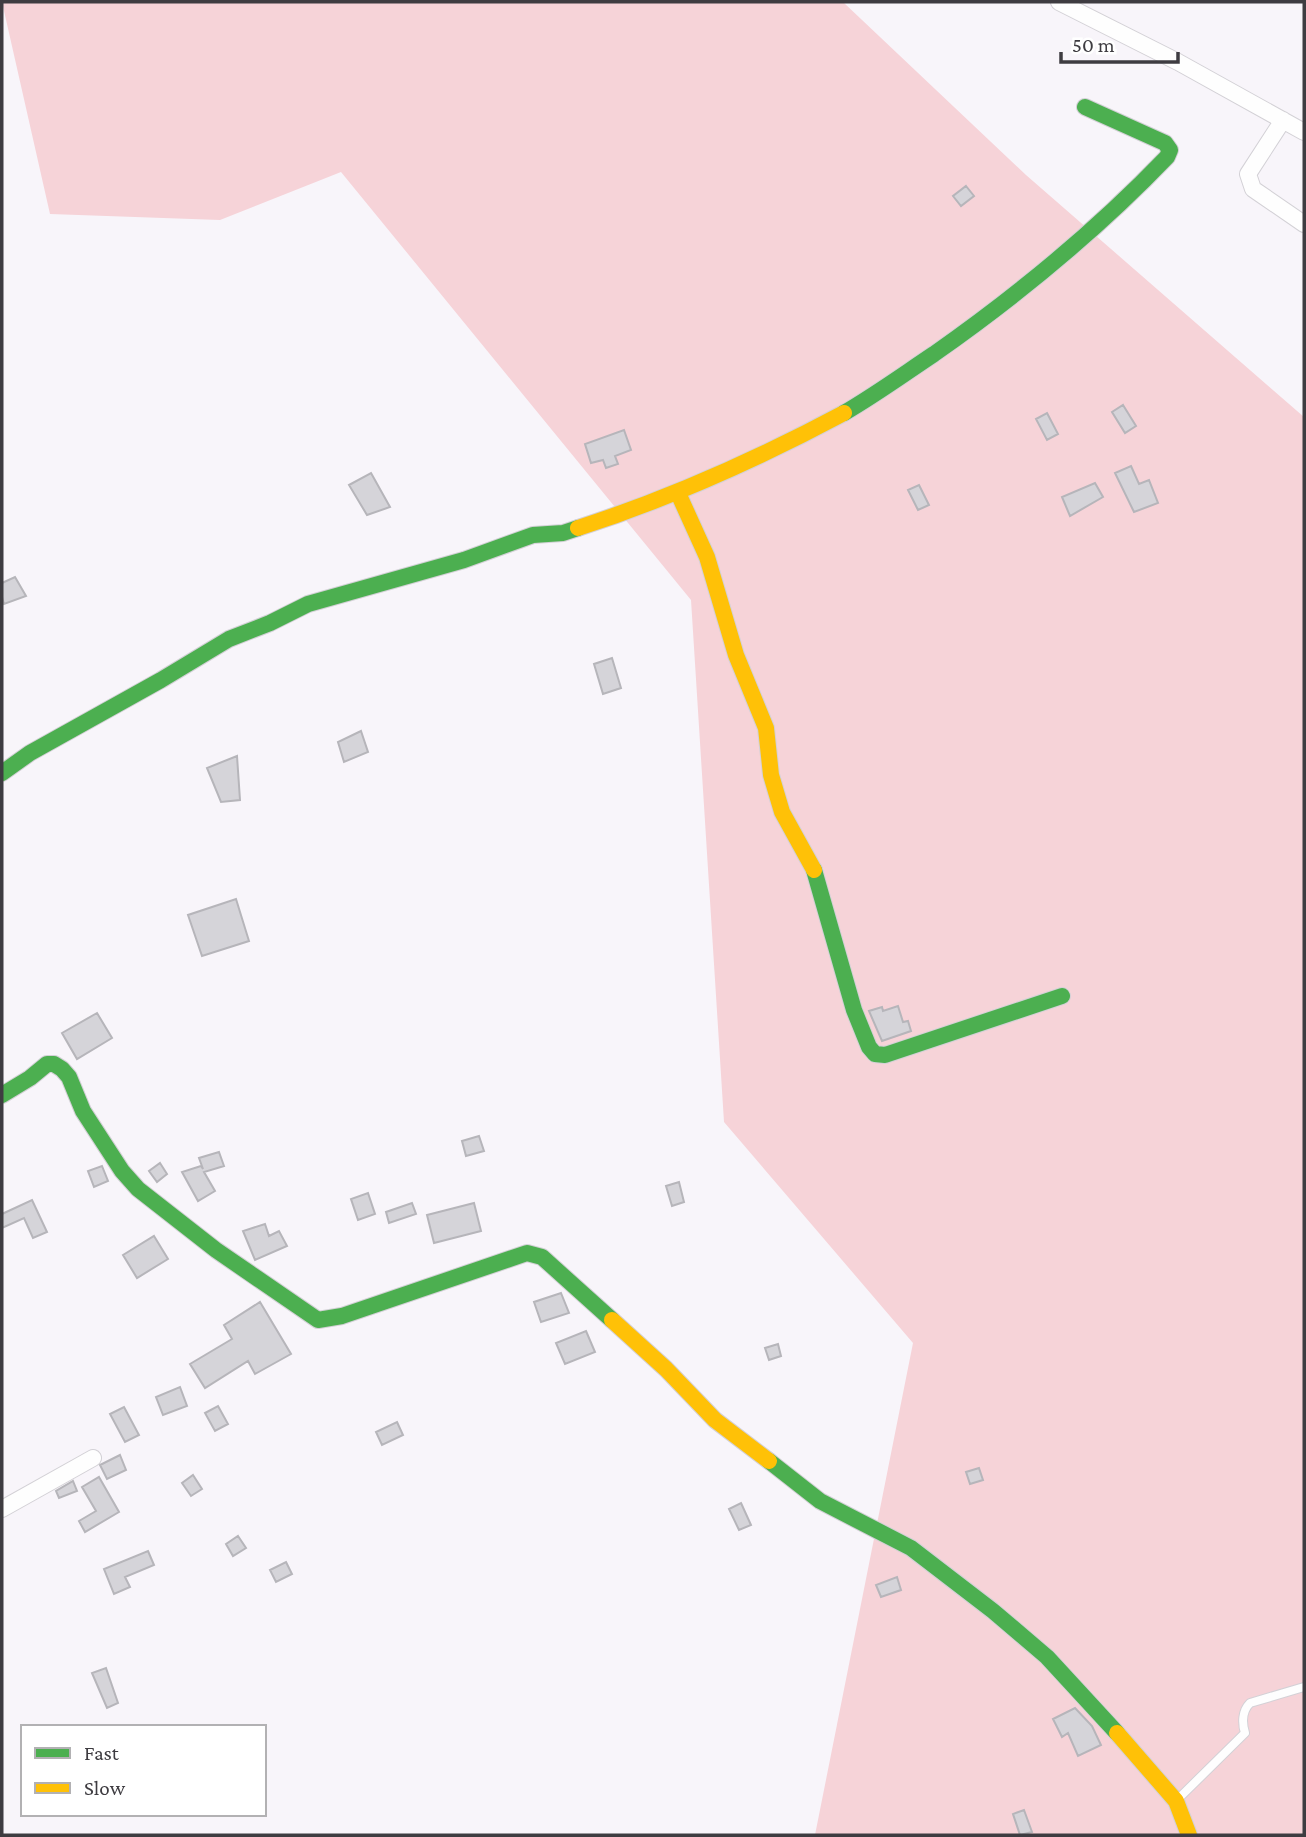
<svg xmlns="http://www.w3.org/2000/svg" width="1306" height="1837" font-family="'Crimson Pro',serif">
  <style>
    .green { fill: #f6d3d8 }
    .building { fill: #d5d4d9; stroke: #b6b5ba; stroke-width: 2 }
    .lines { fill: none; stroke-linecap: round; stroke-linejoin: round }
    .lane-casing { stroke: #d3d1d6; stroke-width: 10 }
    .street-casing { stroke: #d3d1d6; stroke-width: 18 }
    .fast-casing { stroke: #d3d1d6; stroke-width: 18 }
    .slow-casing { stroke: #d3d1d6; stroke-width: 18 }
    .lane { stroke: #fefefe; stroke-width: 8 }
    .street { stroke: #fefefe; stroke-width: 16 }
    .fast { stroke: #4caf50; stroke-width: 16 }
    .slow { stroke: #ffc107; stroke-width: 16 }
  </style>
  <rect width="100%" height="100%" fill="#f8f5fa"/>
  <path class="green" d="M2 2H843L1026 175 1304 417V1835H815L913 1343 724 1122 691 600 341 172 220 220 50 214Z"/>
  <path class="building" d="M966 186 974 196 961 206 953 196Z
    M1123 405 1136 426 1125 433 1112 412Z
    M1047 413 1058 434 1047 440 1036 419Z
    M624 430 631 450 615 456 618 464 606 468 603 460 591 463 585 444Z
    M1131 466 1139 484 1149 480 1158 503 1134 512 1115 473Z
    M371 473 390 507 367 515 349 485Z
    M1095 483 1103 497 1070 516 1062 497Z
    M919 485 929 505 918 510 908 490Z
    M15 577 26 596 4 604 2 597V583Z
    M612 658 621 688 603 694 594 664Z
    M361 731 368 752 344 762 338 742Z
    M237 756 240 800 221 802 207 768Z
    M236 899 249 941 202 956 188 915Z
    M898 1006 903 1022 908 1021 911 1031 882 1041 869 1011 882 1007 883 1011Z
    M97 1013 112 1038 77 1059 62 1033Z
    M479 1136 484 1151 466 1156 462 1141Z
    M219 1152 224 1166 204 1172 215 1191 198 1201 182 1172 201 1166 203 1169 199 1158Z
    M160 1163 167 1174 157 1182 149 1171Z
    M102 1166 108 1181 94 1187 88 1171Z
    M679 1182 684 1202 672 1206 666 1186Z
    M368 1193 375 1214 358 1220 351 1199Z
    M32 1200 47 1232 33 1238 24 1218 2 1228V1214Z
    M412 1203 416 1214 389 1223 386 1212Z
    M474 1203 481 1231 434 1243 427 1215Z
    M265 1224 269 1236 279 1231 287 1246 255 1260 243 1231Z
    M154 1236 168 1259 137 1278 123 1255Z
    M561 1293 569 1313 541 1322 534 1302Z
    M260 1302 291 1354 255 1374 248 1361 205 1388 190 1364 232 1339 224 1325Z
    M586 1331 595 1352 565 1364 556 1343Z
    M778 1344 781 1356 769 1360 765 1348Z
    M180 1387 187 1406 163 1415 156 1397Z
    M218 1406 228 1424 215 1431 205 1413Z
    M124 1407 139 1435 125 1442 110 1414Z
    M397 1422 403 1435 382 1445 376 1432Z
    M120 1455 126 1470 107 1479 100 1465Z
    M979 1468 983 1480 970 1484 966 1472Z
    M193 1475 202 1489 191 1496 182 1483Z
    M99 1477 119 1512 85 1532 79 1521 96 1511 82 1487Z
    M73 1481 77 1491 59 1498 56 1491Z
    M741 1503 751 1525 739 1530 729 1509Z
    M238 1536 246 1548 233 1556 226 1544Z
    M148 1551 154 1565 125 1577 130 1587 114 1594 104 1569Z
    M286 1562 292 1574 276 1582 270 1570Z
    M897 1577 901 1590 881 1597 876 1585Z
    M106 1668 118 1703 107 1708 92 1673Z
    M1075 1708 1092 1726 1101 1745 1078 1756 1068 1733 1062 1737 1053 1719Z
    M1024 1810 1032 1832 1020 1835 1013 1814Z"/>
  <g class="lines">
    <defs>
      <path id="lane" d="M1178 1799 1245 1733C1242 1723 1242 1711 1250 1703L1304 1687"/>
      <path id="street" d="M1059 2 1178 62 1304 132
        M1283 120 1248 174 1253 189 1304 224
        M2 1509 93 1458"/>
      <path id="fast" d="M844 413C875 395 904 374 934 354 1018 295 1096 231 1167 157L1170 150 1165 143 1085 107
        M2 773 30 753 161 680 229 639 270 623 308 604 464 560 533 535 563 533 578 528
        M814 870 854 1010 869 1047 875 1054 885 1055 1062 996
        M2 1095 30 1078 47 1064H54L62 1069 69 1077 83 1111 122 1171 138 1189 216 1250 318 1320 342 1316 527 1253 542 1257 612 1320
        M769 1461 820 1501 911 1548 993 1611 1047 1657 1117 1733"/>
      <path id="slow" d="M678 493 707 557 736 655 766 728 771 775 782 812 814 870
        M578 528C671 498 758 459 844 413
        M612 1320 666 1369 715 1420 769 1461
        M1117 1733 1176 1801 1189 1835"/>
    </defs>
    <use href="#lane" class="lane-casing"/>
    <use href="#street" class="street-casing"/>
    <use href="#fast" class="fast-casing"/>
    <use href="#slow" class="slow-casing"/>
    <use href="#lane" class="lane"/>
    <use href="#street" class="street"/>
    <use href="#fast" class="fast"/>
    <use href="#slow" class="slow"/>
  </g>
  <rect width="1306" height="1837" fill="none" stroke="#3e3c41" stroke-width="7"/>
  <rect x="21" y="1725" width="245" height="91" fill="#ffffff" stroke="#b2b1b3" stroke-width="2"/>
  <rect x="35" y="1748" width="35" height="10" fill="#4caf50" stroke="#b2b1b3" stroke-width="2"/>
  <text x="84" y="1760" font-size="21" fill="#3e3c41">Fast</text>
  <rect x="35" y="1783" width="35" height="10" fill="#ffc107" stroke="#b2b1b3" stroke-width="2"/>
  <text x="84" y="1795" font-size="21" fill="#3e3c41">Slow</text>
  <path d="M1061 52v10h117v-10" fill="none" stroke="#3e3c41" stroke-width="3.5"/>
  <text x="1072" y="52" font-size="21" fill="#3e3c41" stroke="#ffffff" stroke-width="5" paint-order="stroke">50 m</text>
</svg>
